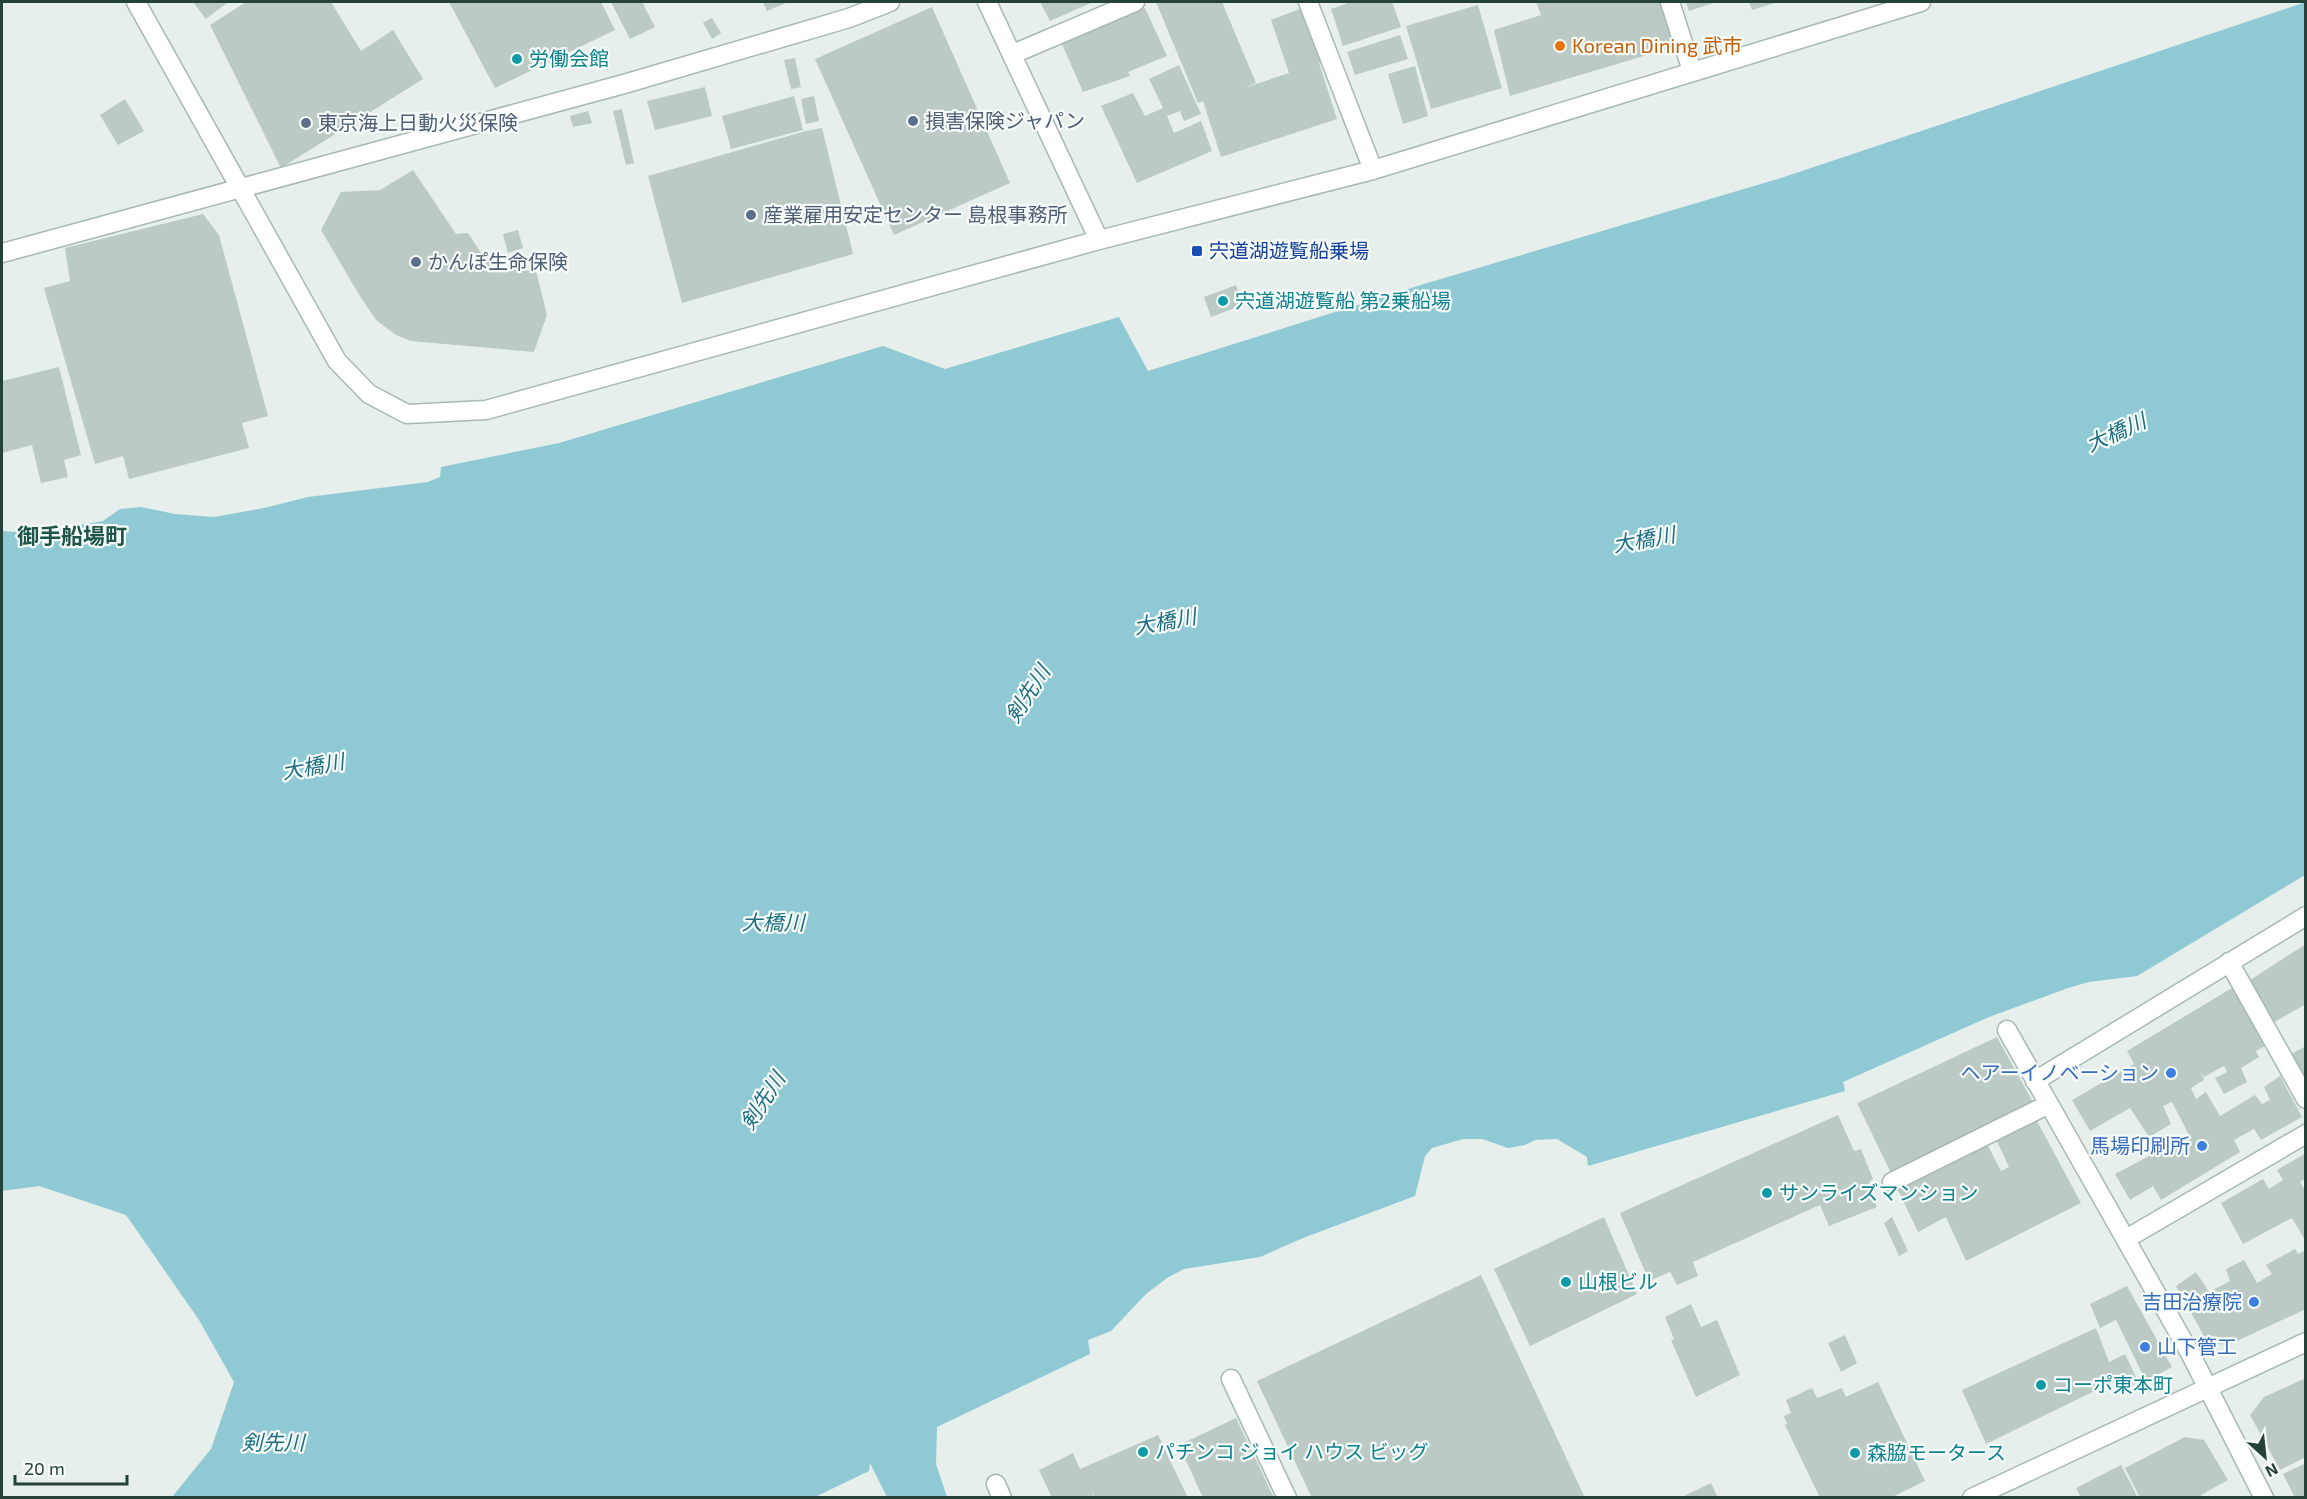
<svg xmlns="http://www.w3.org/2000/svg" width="2307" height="1499" font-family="'Exo 2','Noto Sans JP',sans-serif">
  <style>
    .water { fill: #8ec9d4 }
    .building { fill: #bbcac4 }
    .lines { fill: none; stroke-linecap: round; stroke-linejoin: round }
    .minor-casing { stroke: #a8b8b2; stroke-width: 21 }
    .minor { stroke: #fff; stroke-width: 18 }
    .food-dot { fill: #e8710a; stroke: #f7fbf9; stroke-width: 2 }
    .culture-dot { fill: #0f9aa8; stroke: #f7fbf9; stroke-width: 2 }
    .service-dot { fill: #5c6f8a; stroke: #f7fbf9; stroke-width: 2 }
    .transit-dot { fill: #1a4fb4; stroke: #f7fbf9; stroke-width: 2 }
    .shop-dot { fill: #3f7fe0; stroke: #f7fbf9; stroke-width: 2 }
    .labels { text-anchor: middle; stroke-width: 4.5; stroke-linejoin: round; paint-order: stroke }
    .food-label { font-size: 20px; fill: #c56008; stroke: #f7fbf9; text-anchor: start }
    .culture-label { font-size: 20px; fill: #0d838f; stroke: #f7fbf9; text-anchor: start }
    .service-label { font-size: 20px; fill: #4e5e75; stroke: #f7fbf9; text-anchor: start }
    .transit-label { font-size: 20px; fill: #164399; stroke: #f7fbf9; text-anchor: start }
    .shop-label { font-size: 20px; fill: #366cbe; stroke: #f7fbf9; text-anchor: end }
    .water-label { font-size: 21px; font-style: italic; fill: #1c6f80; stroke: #f7fbf9 }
    .quarter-label { font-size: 22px; font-weight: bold; fill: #1f5548; stroke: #f7fbf9 }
  </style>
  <rect width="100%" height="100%" fill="#e6efeb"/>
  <path class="water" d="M2306 2 2305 875 2137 976 2089 982 2068 988 1989 1017 1843 1082 1845 1091 1588 1166 1587 1157 1557 1139 1535 1140 1525 1145 1508 1148 1482 1139H1463L1432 1148 1425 1156 1415 1196 1303 1238 1260 1257 1184 1269 1167 1278 1146 1294 1111 1331 1088 1340 1090 1354 937 1427 936 1464 947 1497H887L870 1463 869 1471 815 1497H172L211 1449 234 1382 199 1320 126 1215 39 1186 2 1191V531L30 533 103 521 120 509 141 507 175 514 214 517 264 508 308 497 428 482 440 477 441 467 559 443 883 346 945 369 1119 317 1148 371 1424 284 1781 178Z"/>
  <path class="building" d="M193 2H228L206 19Z
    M246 2H331L361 51 393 30 423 79 281 168 210 25Z
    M449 2H601L615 30 495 88Z
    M611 2H642L655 27 630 39Z
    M763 2H788L767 11Z
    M1040 2H1093L1050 21Z
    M1156 2H1222L1256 83 1244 88 1289 73 1271 20 1302 8 1325 61 1319 63 1337 119 1221 157 1203 101 1198 103Z
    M1351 2H1392L1401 27 1343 46 1331 9Z
    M1536 2H1661L1674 47 1510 96 1494 30 1541 15Z
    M1686 2H1716L1689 11Z
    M1749 2H1778L1752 10Z
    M1478 5 1502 88 1431 109 1406 26Z
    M932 7 1010 183 894 235 815 59Z
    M1145 8 1167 56 1128 72 1130 76 1083 92 1062 44Z
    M712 18 721 33 712 39 703 23Z
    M1400 35 1408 59 1355 75 1347 52Z
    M795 58 801 87 791 89 784 60Z
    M1179 65 1201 114 1184 121 1180 111 1167 116 1174 133 1201 121 1212 151 1137 183 1101 106 1133 93 1145 116 1163 108 1149 79Z
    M1415 66 1428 116 1403 124 1388 74Z
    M705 87 712 116 655 130 647 101Z
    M794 96 803 130 731 149 722 116Z
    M814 96 819 121 806 124 801 99Z
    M125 99 144 131 118 145 100 115Z
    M622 109 634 163 626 165 613 111Z
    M588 111 592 123 573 127 570 116Z
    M822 128 853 254 682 303 648 176 806 131Z
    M413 170 456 234 468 233 483 256 492 257 491 268 536 271 547 315 534 352 411 341 396 335 376 320 358 293 321 230 341 192 380 190Z
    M203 214 219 235 268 416 242 423 249 448 129 479 123 456 95 464 44 288 70 281 65 248Z
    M518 230 523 248 508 253 503 234Z
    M1236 285 1243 305 1211 317 1204 297Z
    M59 367 81 455 64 460 68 477 41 483 32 445 2 453V381Z
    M2306 944V1004L2273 1023 2250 980Z
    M2232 988 2265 1046 2256 1051 2259 1057 2241 1068 2247 1082 2224 1094 2215 1078 2227 1072 2224 1066 2204 1077 2200 1071 2204 1080 2191 1088 2196 1099 2206 1092 2220 1116 2255 1095 2262 1104 2270 1100 2264 1087 2280 1076 2302 1117 2261 1140 2254 1129 2234 1140 2240 1152 2161 1200 2153 1186 2130 1200 2115 1174 2189 1135 2172 1102 2163 1106 2171 1124 2149 1137 2130 1108 2090 1131 2072 1100 2134 1064 2127 1051Z
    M1997 1037 2034 1104 1891 1173 1857 1103Z
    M2306 1046V1079L2291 1054Z
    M1838 1115 1854 1151 1861 1149 1873 1179 1869 1182 1877 1207 1829 1226 1820 1205 1693 1262 1698 1276 1677 1285 1670 1272 1649 1281 1620 1213Z
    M2036 1119 2081 1203 1966 1261 1946 1217 1918 1232 1897 1188 1987 1144 2001 1171 2009 1167 1996 1139Z
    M2306 1153V1178L2300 1182 2306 1192V1242L2292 1218 2243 1244 2221 1203 2263 1179 2269 1189 2283 1180 2277 1170Z
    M1604 1217 1637 1294 1530 1346 1494 1269Z
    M1892 1217 1908 1251 1899 1256 1884 1223Z
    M2295 1249 2298 1254 2306 1250V1309L2228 1345 2208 1343 2176 1286 2196 1272 2209 1292 2230 1281 2226 1269 2244 1260 2257 1283 2272 1274 2266 1265Z
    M1481 1275 1585 1498H1312L1257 1381Z
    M2127 1286 2172 1367 2146 1381 2116 1320 2100 1328 2090 1304Z
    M1691 1304 1701 1327 1717 1320 1740 1375 1696 1397 1671 1340 1674 1339 1665 1317Z
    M2096 1328 2109 1362 2125 1354 2136 1377V1382L2132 1387 2127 1390 2121 1388 2117 1380 1986 1444 1962 1390Z
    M1845 1335 1857 1363 1841 1372 1828 1343Z
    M2306 1378V1457L2280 1470 2250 1415 2264 1397Z
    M1878 1382 1925 1481 1890 1498H1820L1785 1425 1787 1424 1784 1416 1791 1413 1786 1400 1812 1388 1817 1398 1842 1388 1846 1397Z
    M1236 1418 1274 1498H1203L1179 1445Z
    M1158 1435 1188 1498H1095L1091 1489 1094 1498H1052L1039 1470 1073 1453 1080 1469Z
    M2185 1437 2204 1440 2228 1480 2201 1495 2202 1498H2140L2125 1468Z
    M2306 1463V1498H2295L2283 1474Z
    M2121 1465 2138 1498H2081L2076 1488Z
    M1711 1483 1718 1498H1680Z"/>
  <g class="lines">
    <defs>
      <path id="minor" d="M136 2 337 361 369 394 407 414 486 410 1099 240 1373 170 1921 2
        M987 2 1099 240
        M1308 2 1373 170
        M1670 2 1692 71
        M1013 54 1135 2
        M2 253 624 84 849 18 890 2
        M2229 962 2306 1099
        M2007 1030 2190 1353 2264 1498
        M2035 1081 2306 916
        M1892 1182 2049 1104
        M2126 1239 2306 1134
        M1231 1379 1287 1498
        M996 1484 1002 1498
        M1972 1498 2306 1342"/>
    </defs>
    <use href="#minor" class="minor-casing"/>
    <use href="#minor" class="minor"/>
  </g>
  <circle class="food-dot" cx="1560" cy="46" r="6"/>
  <g class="culture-dot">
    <circle cx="517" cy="59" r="6"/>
    <circle cx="1223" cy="301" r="6"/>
    <circle cx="1767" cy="1193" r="6"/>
    <circle cx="1566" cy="1282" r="6"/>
    <circle cx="2041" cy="1385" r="6"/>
    <circle cx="1143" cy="1452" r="6"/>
    <circle cx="1855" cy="1453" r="6"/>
  </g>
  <g class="service-dot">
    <circle cx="913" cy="121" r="6"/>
    <circle cx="306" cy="123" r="6"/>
    <circle cx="751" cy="215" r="6"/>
    <circle cx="416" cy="262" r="6"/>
  </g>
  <rect class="transit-dot" x="1191" y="245" width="12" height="12" rx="3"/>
  <g class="shop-dot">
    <circle cx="2171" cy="1073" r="6"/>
    <circle cx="2202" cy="1146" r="6"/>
    <circle cx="2254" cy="1302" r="6"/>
    <circle cx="2145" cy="1347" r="6"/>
  </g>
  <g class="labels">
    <g class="food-label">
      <text x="1572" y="53">Korean Dining 武市</text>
    </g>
    <g class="culture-label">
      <text x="529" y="66">労働会館</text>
      <text x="1235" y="308">宍道湖遊覧船 第2乗船場</text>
      <text x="1779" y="1200">サンライズマンション</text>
      <text x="1578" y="1289">山根ビル</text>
      <text x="2053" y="1392">コーポ東本町</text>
      <text x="1155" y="1459">パチンコ ジョイ ハウス ビッグ</text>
      <text x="1867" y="1460">森脇モータース</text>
    </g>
    <g class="service-label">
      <text x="925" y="128">損害保険ジャパン</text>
      <text x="318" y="130">東京海上日動火災保険</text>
      <text x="763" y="222">産業雇用安定センター 島根事務所</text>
      <text x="428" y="269">かんぽ生命保険</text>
    </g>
    <g class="transit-label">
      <text x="1209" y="258">宍道湖遊覧船乗場</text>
    </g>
    <g class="shop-label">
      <text x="2159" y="1080">ヘアーイノベーション</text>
      <text x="2190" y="1153">馬場印刷所</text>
      <text x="2242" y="1309">吉田治療院</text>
      <text x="2157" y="1354" text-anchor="start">山下管工</text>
    </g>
    <g class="water-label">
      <text transform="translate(2116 433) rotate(-24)" y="7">大橋川</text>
      <text transform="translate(1644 540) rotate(-10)" y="7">大橋川</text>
      <text transform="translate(1165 622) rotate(-10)" y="7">大橋川</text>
      <text transform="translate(1028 694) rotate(-57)" y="7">剣先川</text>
      <text transform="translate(313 767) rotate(-10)" y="7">大橋川</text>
      <text x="773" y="930">大橋川</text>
      <text transform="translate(763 1101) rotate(-57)" y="7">剣先川</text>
      <text x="273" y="1450">剣先川</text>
    </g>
    <g class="quarter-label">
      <text x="72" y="544">御手船場町</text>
    </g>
  </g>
  <rect width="2307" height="1499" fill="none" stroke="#24423a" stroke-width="6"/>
  <g transform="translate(2265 1457) rotate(153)" stroke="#f7fbf9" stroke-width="4.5" paint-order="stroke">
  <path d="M0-4.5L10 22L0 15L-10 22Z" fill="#24423a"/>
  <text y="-9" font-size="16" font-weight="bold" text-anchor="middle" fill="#24423a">N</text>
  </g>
  <path d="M15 1475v9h112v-9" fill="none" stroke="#24423a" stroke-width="3"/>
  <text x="24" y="1475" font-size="18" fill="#24423a" stroke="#f7fbf9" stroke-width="4.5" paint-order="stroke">20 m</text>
</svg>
